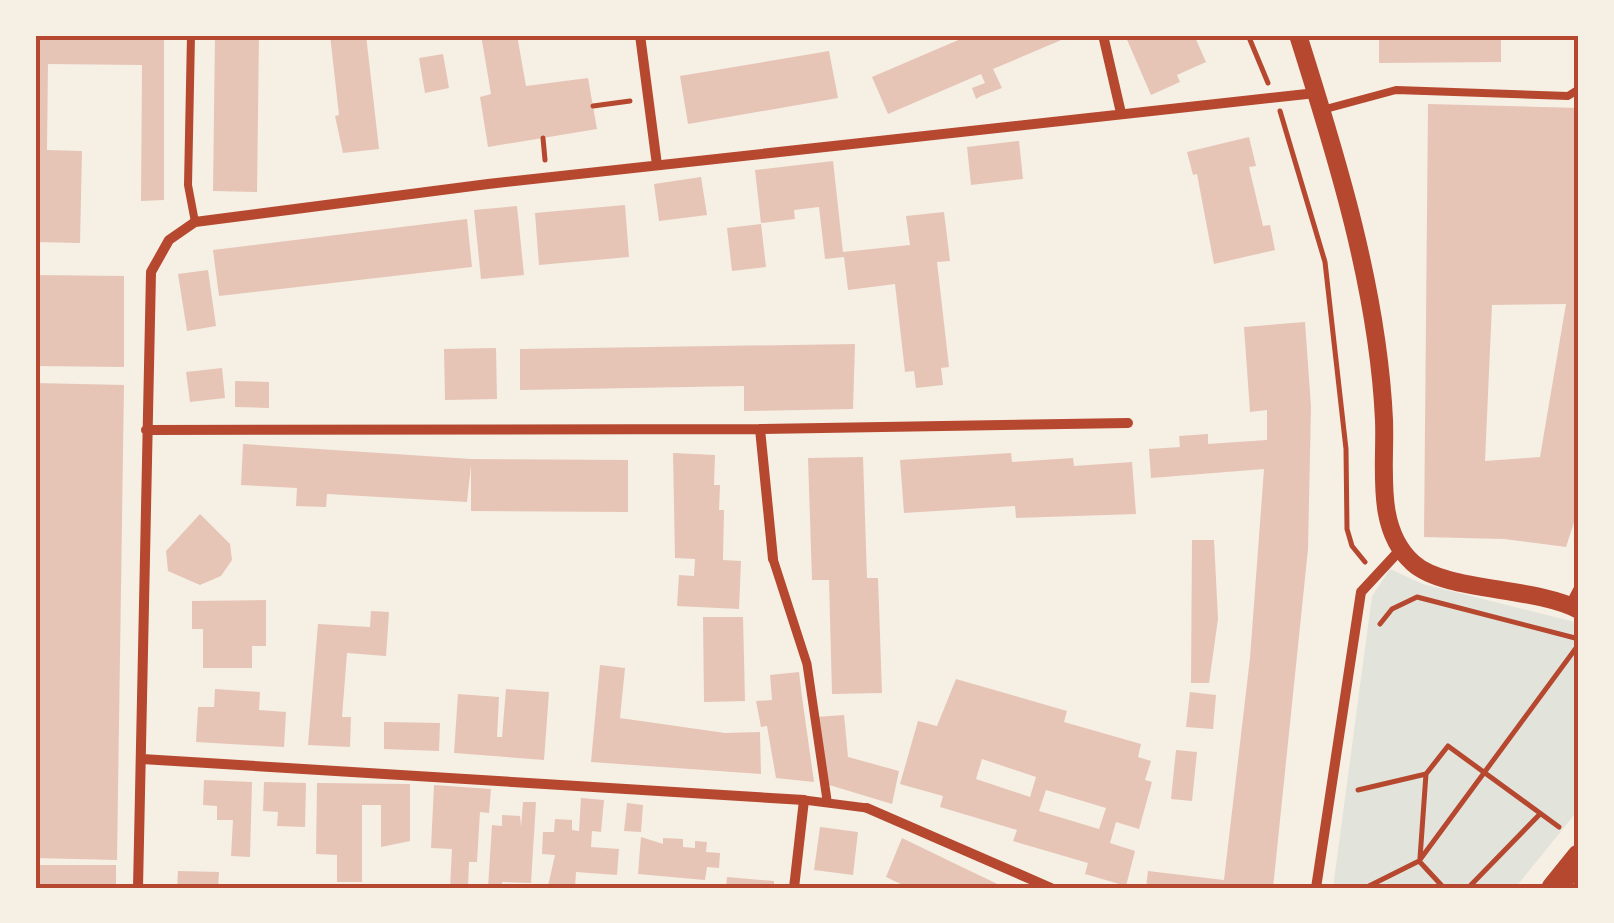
<svg xmlns="http://www.w3.org/2000/svg" width="1614" height="923" font-family="Merriweather,serif">
  <style>
    .green { fill: #e2e4dc }
    .building { fill: #e6c5b7; fill-rule: evenodd }
    .lines { fill: none; stroke-linecap: round; stroke-linejoin: round }
    .path { stroke: #b5482f; stroke-width: 5 }
    .service { stroke: #b5482f; stroke-width: 8 }
    .pedestrian { stroke: #b5482f; stroke-width: 9 }
    .minor { stroke: #b5482f; stroke-width: 10 }
    .tertiary { stroke: #b5482f; stroke-width: 18 }
    .primary { stroke: #b5482f; stroke-width: 25 }
    .neatline { fill: none; stroke: #b5482f; stroke-width: 4 }
  </style>
  <rect width="100%" height="100%" fill="#f6efe4"/>
  <path class="green" d="M1390 569 1423 584 1579 623V809L1515 888H1333L1372 596Z"/>
  <path class="building" d="M35 35H164V200L141 201 142 65 48 64 47 150 82 151 80 243 35 242Z
    M215 35H259L257 192 213 191Z
    M330 35H366L379 149 343 153 335 116 339 115Z
    M481 35H517L526 86 588 78 597 129 488 147 480 97 491 94Z
    M970 35H1073L993 69 1002 88 981 96 976 99 972 88 985 83 981 74 888 114 872 77Z
    M1125 35H1194L1206 62 1177 75 1180 82 1151 95Z
    M1379 35H1501V62L1379 63Z
    M829 51 838 98 688 124 680 76Z
    M443 54 449 88 425 93 419 58Z
    M1428 104 1579 108V507L1566 547 1504 539 1424 537ZM1566 304 1540 457 1485 461 1492 305Z
    M1249 137 1256 166 1249 167 1263 226 1270 225 1275 250 1214 264 1197 174 1193 175 1187 152Z
    M1019 141 1023 179 971 185 967 147Z
    M833 161 843 252 910 245 906 216 944 212 950 261 937 262 949 367 941 368 943 385 916 388 914 371 905 372 895 284 848 290 844 257 825 259 819 207 794 210 795 219 761 223 755 170Z
    M701 177 707 215 659 221 654 184Z
    M625 205 629 257 539 265 535 213Z
    M517 206 524 275 481 279 474 210Z
    M467 219 472 267 219 296 213 250Z
    M761 224 766 267 732 271 727 228Z
    M208 270 216 326 187 331 178 274Z
    M35 275 124 276V367L35 366Z
    M1305 322 1311 407 1308 549 1273 888H1146L1148 871 1224 880 1250 658 1264 469 1151 478 1149 449 1180 447 1179 436 1208 434V444L1267 440V410L1250 412 1244 327Z
    M855 344 853 409 744 411V386L520 390V349Z
    M496 348 497 399 445 400 444 349Z
    M222 368 225 398 190 402 186 372Z
    M235 381 269 382V408L235 407Z
    M35 383 124 385 117 860 35 858Z
    M243 444 471 459 628 460V512L471 511V465L467 502 327 494 326 507 296 506 297 488 241 485Z
    M673 453 715 455 714 485H720L719 510H724L723 560 741 561 739 609 677 606 679 575 694 576 695 559 675 558Z
    M1011 453 1012 462 1073 458 1074 466 1132 462 1136 514 1016 518 1015 506 904 513 900 460Z
    M863 457 867 578H878L882 693 832 694 829 580H812L808 458Z
    M200 514 230 544 232 560 221 576 200 585 168 571 166 551Z
    M1192 540H1214L1218 619 1209 683H1191Z
    M266 600V646H252V668H203V629H192V601Z
    M371 611 389 612 386 656 347 653 342 717H351L350 747 308 745 318 624 370 627Z
    M703 617H743L745 701 704 702Z
    M600 665 625 668 620 718 725 733 760 732 761 774 591 762Z
    M799 672 802 697 814 782 776 778 767 726 761 727 756 701 772 700 770 675Z
    M956 679 1067 711 1064 722 1141 744 1138 757 1151 761 1145 780 1152 782 1139 829 1116 822 1110 843 1135 851 1126 886 1085 874 1088 863 1013 841 1017 830 940 807 943 796 900 784 918 721 937 726ZM982 759 1036 777 1030 797 976 779ZM1046 790 1106 808 1099 829 1039 811Z
    M215 689 260 692 259 710 286 712 284 747 196 742 198 707H214Z
    M506 689 549 692 544 760 454 753 458 694 499 697 497 737H502Z
    M1190 692 1216 695 1213 729 1186 727Z
    M844 715 848 757 899 771 892 804 826 784 816 717Z
    M384 722 440 723 439 751 384 749Z
    M1176 750 1197 752 1192 801 1171 799Z
    M204 780 252 782 250 857 231 856 233 820H217V806L203 805Z
    M264 782 306 783 305 827 277 826 278 812 263 811Z
    M317 783 410 784V841L381 847V805H362V882H337V855L316 854Z
    M434 785 491 789 489 813 480 812 477 862H469L468 888H450L452 849 431 848Z
    M581 798 604 800 601 832 592 831 591 847 619 849 617 875 576 872 575 888 548 886 555 855 542 854 543 832H554L555 819 572 820V830L579 831Z
    M523 802H536L531 883 502 882V888H488L492 825 502 826V815L520 816 521 827Z
    M627 803 643 805 641 832 624 831Z
    M820 827 858 832 853 875 814 870Z
    M641 837 663 844V838L683 839V847L695 848V841L707 842 706 852 720 853 719 868 707 867 705 880 638 874Z
    M902 838 966 869 1006 888H909L886 877Z
    M39 865H116V888H39Z
    M178 871 219 872 218 888H177Z
    M727 877 774 881V888H726Z"/>
  <g class="lines">
    <path class="path" d="M1248 35 1268 83
      M593 106 630 101
      M1280 111 1325 262 1346 449 1347 529 1352 546 1365 562
      M543 138 545 160
      M1380 624 1392 609 1417 597 1579 639
      M1358 790 1426 774 1448 746 1559 827
      M1420 858 1426 774
      M1419 861 1579 644
      M1365 888 1419 861 1444 888
      M1468 888 1540 814"/>
    <path class="service" d="M191 35 188 185 195 222
      M1322 110 1396 90 1568 96 1579 89"/>
    <path class="pedestrian" d="M773 559 807 664 827 800
      M804 800 867 808"/>
    <path class="minor" d="M640 35 657 165
      M1103 35 1121 113
      M760 429 773 559
      M146 430 760 429 1128 423
      M1570 605 1579 588
      M142 759 804 800 794 888
      M867 808 1051 888
      M138 888 151 272 169 240 195 222 488 184 1316 93
      M1316 888 1361 592 1400 550"/>
    <path class="tertiary" d="M1298 35C1337 158 1378 290 1384 420 1386 467 1374 528 1413 563 1445 592 1533 586 1579 610"/>
    <path class="primary" d="M1554 888 1579 857"/>
  </g>
  <rect width="1614" height="923" fill="none" stroke="#f6efe4" stroke-width="75"/>
  <rect x="38" y="38" width="1538" height="848" class="neatline"/>
</svg>
